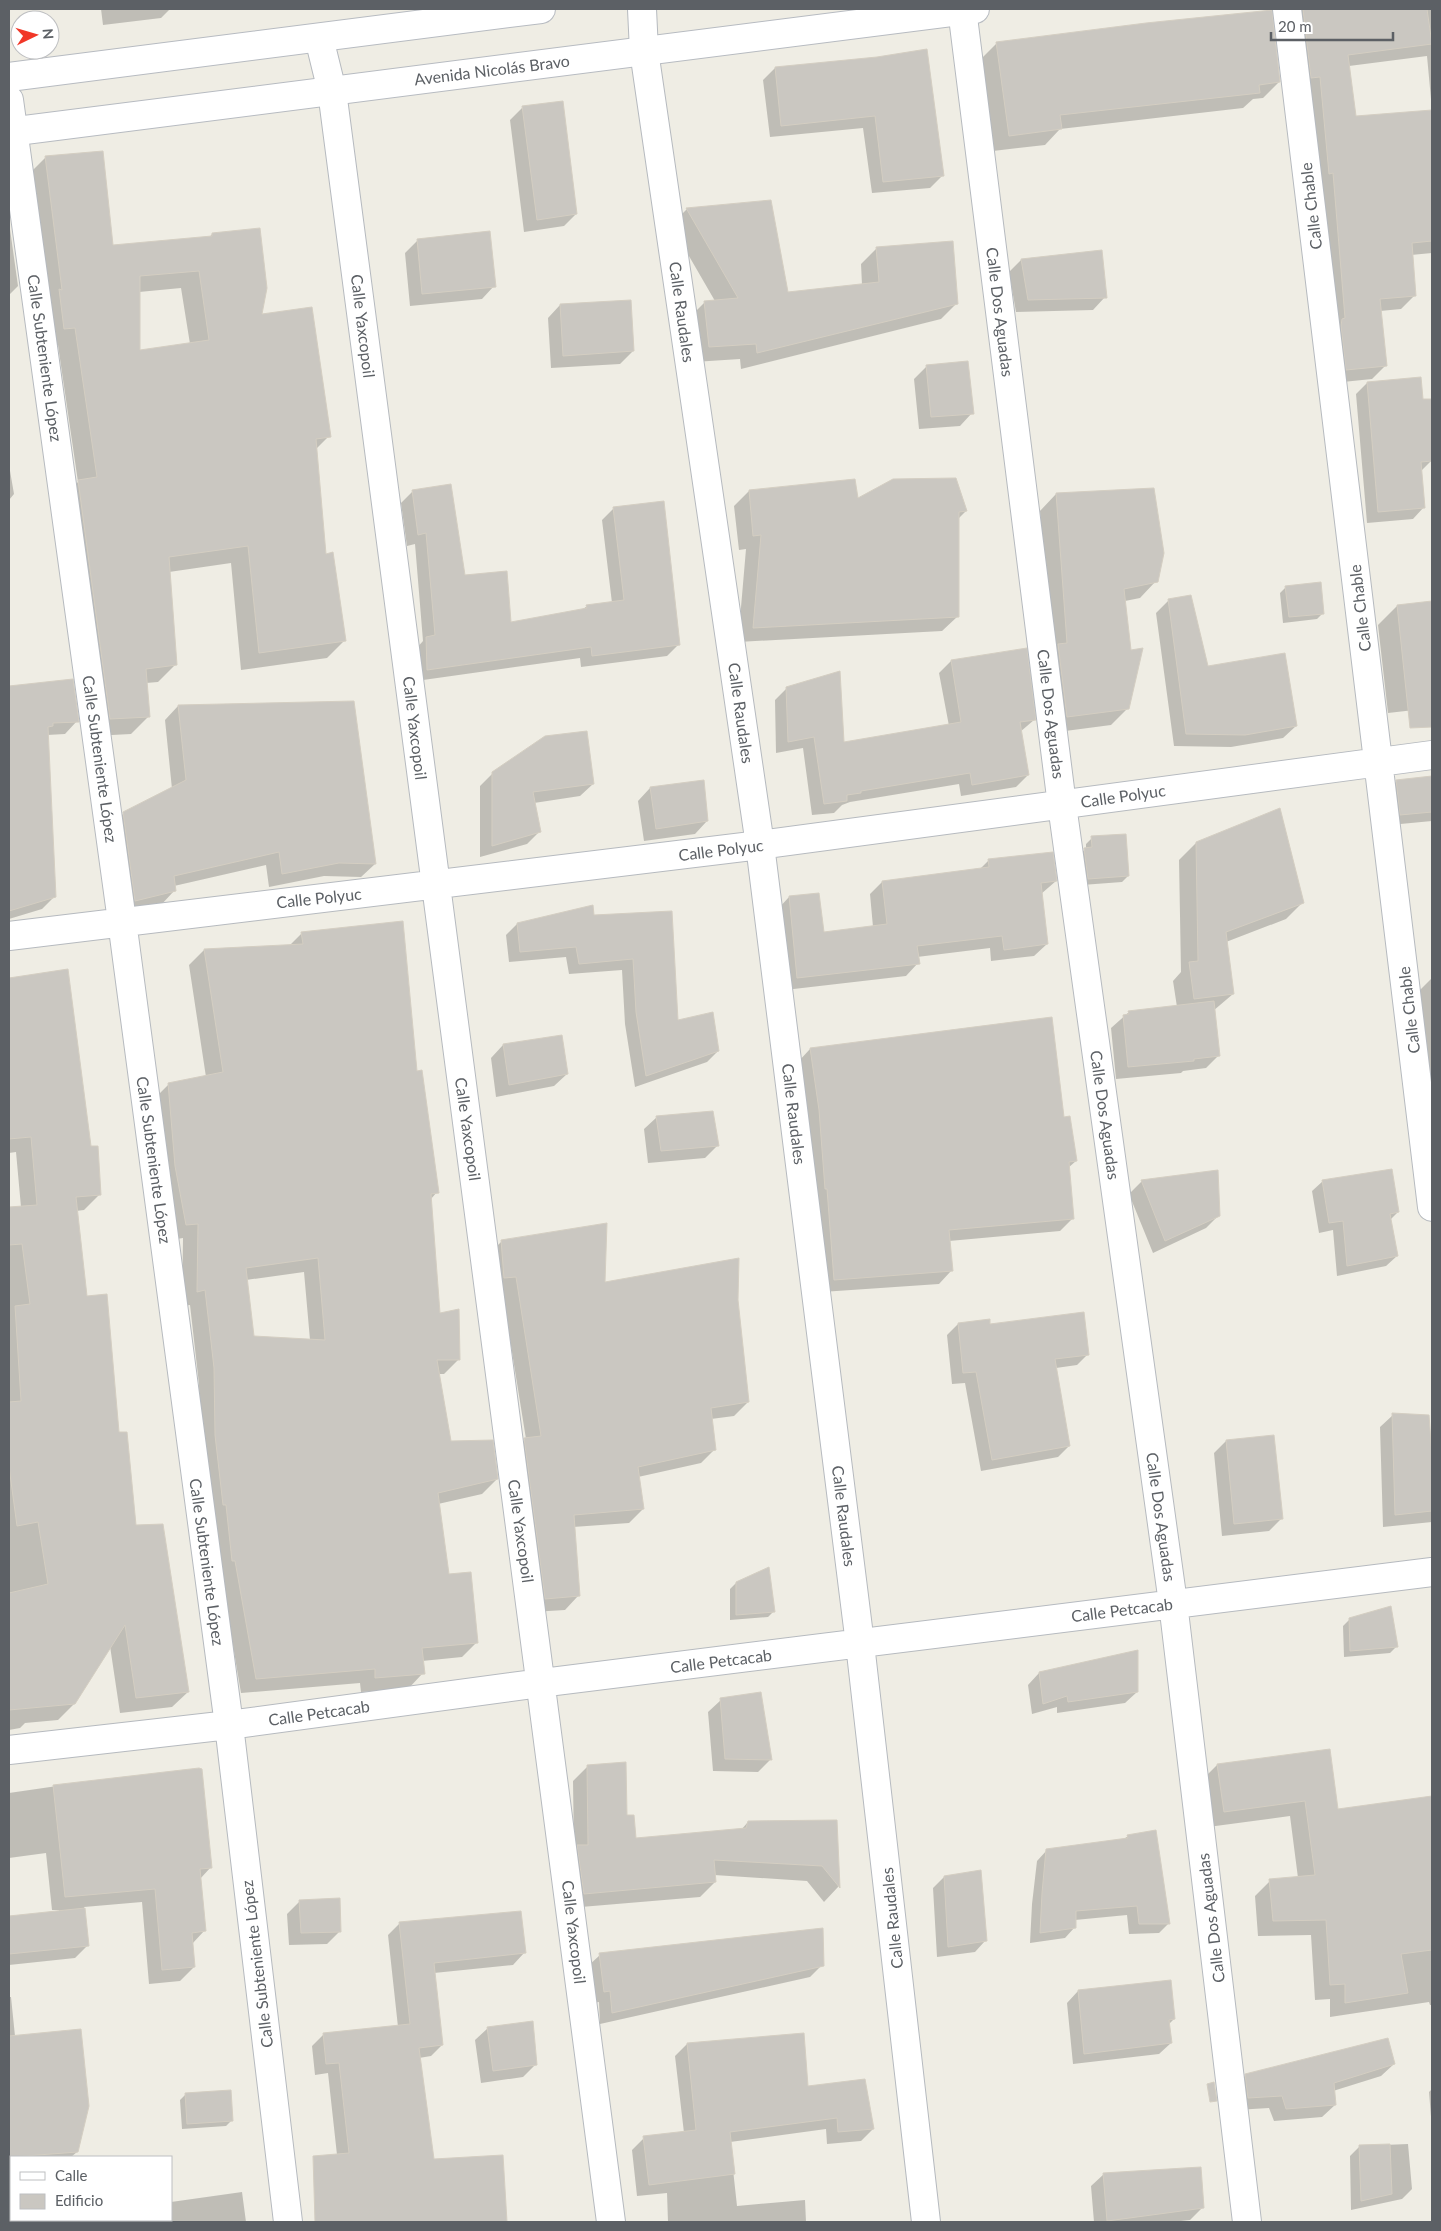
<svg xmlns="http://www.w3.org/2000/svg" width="1441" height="2231" font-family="Lato,sans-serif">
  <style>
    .shadow { fill: #0003; fill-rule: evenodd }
    .building { fill: #cac7c1; stroke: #d4cec2; fill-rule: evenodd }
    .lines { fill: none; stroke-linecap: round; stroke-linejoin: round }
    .street-casing { stroke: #b6babf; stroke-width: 30 }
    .secondary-casing { stroke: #b7bbc1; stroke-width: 30 }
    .street { stroke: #fff; stroke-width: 28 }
    .secondary { stroke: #fff; stroke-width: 28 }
    .labels { text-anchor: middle; stroke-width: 5; stroke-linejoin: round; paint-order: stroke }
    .street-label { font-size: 16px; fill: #5c6065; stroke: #fff }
  </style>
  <rect width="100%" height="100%" fill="#efede4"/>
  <path class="shadow" d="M101 9H170L161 18 103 25Z
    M1287 9H1432V110L1427 56 1349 66 1355 118 1432 111V253L1411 255 1415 295 1401 309 1380 311 1386 365 1372 379 1333 383Z
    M997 43 1279 82 1263 98 1253 99 1243 108 1060 129 1045 145 993 151 981 59Z
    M877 58 942 176 930 188 872 193 863 128 770 137 763 80 775 68Z
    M522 108 576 214 564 226 524 232 510 120Z
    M46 157 112 246 209 238 212 234 329 436 316 449 325 555 344 641 327 658 241 670 231 563 169 572 176 664 158 682 146 683 149 716 131 734 93 736 61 499 78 482 58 345 47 346 28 175ZM181 288 190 344 139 352V292Z
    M770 201 787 294 862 285 861 264 877 248 957 303 941 319 741 369 740 359 694 362 689 318 705 302 715 301 671 225 687 209Z
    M9 222 18 286 9 295Z
    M418 240 494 286 482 299 410 306 405 253Z
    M1101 251 1105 297 1093 310 1016 312 1009 272 1021 260Z
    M560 305 633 351 620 364 551 368 548 318Z
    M927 366 972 413 960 426 919 429 914 379Z
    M1367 383 1421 401 1427 400 1432 460 1421 471 1424 507 1413 519 1367 523 1356 394Z
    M9 465 14 494 9 500Z
    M749 491 966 511 958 519 957 617 942 631 738 642 746 549 739 550 734 506Z
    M412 492 464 576 510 623 582 610 587 606 612 603 602 520 614 508 679 644 667 656 581 667 580 658 416 681 415 650 423 641 415 544 407 546 401 503Z
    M1056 494 1156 581 1140 598 1125 601 1128 708 1111 725 1050 733 1051 653 1040 511Z
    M1286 587 1323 613 1317 619 1283 623 1280 593Z
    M1169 600 1207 668 1296 726 1283 738 1231 747 1174 746 1156 613Z
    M1432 602V708L1388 713 1378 625 1397 606Z
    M951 661 1034 720 1020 732 1028 775 1016 787 961 796 959 784 850 802 842 805 834 813 812 815 803 748 776 753 775 700 787 688 843 743 949 726 939 673Z
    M72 681 77 721 65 734 47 735 55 896 42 909 9 919V688Z
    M178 706 375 864 361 877 324 876 269 887 266 865 174 886V891L161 905 122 914 110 827 124 813 172 789 165 720Z
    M493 773 593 784 580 796 534 803 539 832 527 844 480 857V786Z
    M1432 777V821L1390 825 1386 792 1397 781Z
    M650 788 707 821 695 834 644 841 638 801Z
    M1092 838 1128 876 1122 882 1082 885 1078 855 1086 849V844Z
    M1196 843 1303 902 1286 919 1226 942 1233 994 1213 1011 1218 1056 1206 1068 1183 1071 1181 1073 1116 1079 1111 1028 1129 1012 1177 1007 1173 981 1181 972 1179 860Z
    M989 860 1056 881 1041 894 1047 944 1034 956 991 961 990 948 917 957 918 963 906 976 785 990 777 910 789 897 823 933 873 927 870 894 882 882 979 870Z
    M670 912 677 1021 718 1051 707 1062 635 1087 625 1024 622 970 569 974 566 957 509 962 506 935 517 924 593 916Z
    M302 933 416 1072 437 1192 431 1199 439 1315 459 1359 444 1374H438L450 1442 497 1479 482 1494 438 1504 448 1575 477 1642 462 1657 422 1661 423 1673 408 1689 361 1692 360 1683 241 1693 200 1450 199 1384 190 1305 182 1306 183 1238 171 1240 154 1099 169 1084 206 1077 189 965 204 950 289 946ZM304 1272 310 1340 253 1337 246 1280Z
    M67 971 90 1148 100 1194 84 1210 76 1211 86 1298 117 1434 135 1527 188 1692 172 1707 120 1713 110 1646 74 1704 58 1720 25 1723 20 1728 9 1730V1209L21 1207 16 1152 9 1153V979Z
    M1432 978V1133L1415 995Z
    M503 1045 567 1074 554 1086 496 1097 491 1058Z
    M810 1049 1063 1118 1076 1161 1068 1168 1073 1218 1060 1231 949 1241 951 1271 939 1284 822 1292 798 1062Z
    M657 1117 718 1145 705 1158 648 1163 644 1129Z
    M1142 1181 1219 1215 1206 1228 1153 1253 1129 1194Z
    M1323 1181 1398 1212 1390 1220 1397 1256 1386 1266 1337 1276 1333 1230 1319 1233 1312 1191Z
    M502 1241 603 1283 737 1300 748 1402 734 1416 711 1419 715 1449 701 1463 638 1477 643 1509 629 1523 573 1527 578 1596 565 1610 532 1612 511 1453 526 1439 502 1290 488 1255Z
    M958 1324 989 1325 1088 1354 1077 1365 1056 1368 1069 1446 1058 1457 981 1471 965 1383 952 1384 947 1335Z
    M1393 1415 1431 1435 1432 1522 1383 1527 1380 1427Z
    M1226 1441 1282 1518 1269 1531 1222 1536 1214 1453Z
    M736 1583 774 1611 768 1617 730 1620V1589Z
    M1350 1619 1396 1647 1390 1653 1344 1657 1343 1626Z
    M1039 1673 1137 1692 1125 1703 1057 1713V1707L1032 1714 1028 1685Z
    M721 1700 770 1760 758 1772 713 1771 708 1712Z
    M1217 1765 1337 1811 1432 1797V2005H1430L1429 2002 1330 2017V1999L1315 2000 1311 1935 1258 1936 1255 1896 1270 1881 1298 1878 1290 1816 1208 1827 1202 1780Z
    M588 1766 625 1817 635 1839 741 1830 748 1822 835 1821 838 1887 824 1902 807 1881 714 1875 715 1882 700 1897 569 1908 574 1851 573 1781Z
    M64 1785 211 1867 200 1879 205 1930 192 1944 194 1967 180 1981 149 1984 142 1902 84 1907 88 1945 75 1958 9 1965V1919L59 1912V1910H52L46 1853 9 1858V1793Z
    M1128 1836 1169 1923 1159 1933 1129 1934 1127 1915 1075 1920V1927L1065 1938 1030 1943 1032 1904 1037 1861 1047 1850 1124 1839Z
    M944 1877 985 1941 975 1952 937 1957 933 1888Z
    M300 1901 339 1932 327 1944 289 1945 287 1914Z
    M400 1923 524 1953 513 1965 434 1973 442 2045 431 2056 419 2058 432 2160 501 2157 505 2222H324L318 2167 337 2155 328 2073 315 2075 312 2046 324 2034 398 2027 388 1935Z
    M600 1955 822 1965 810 1977 600 2024 599 2002 593 2003 588 1966Z
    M1078 1991 1174 2019 1168 2025 1171 2043 1159 2054 1073 2064 1067 2003Z
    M9 1997H11L15 2036 77 2152 71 2157H11V2169L9 2170Z
    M488 2028 536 2064 523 2077 481 2083 475 2040Z
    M802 2034 807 2087 873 2129 861 2141 827 2144 826 2129 730 2142 737 2206 805 2200 806 2222H668L667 2193 637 2196 632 2150 644 2138 684 2133 675 2056 687 2044Z
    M1394 2064 1381 2076 1333 2091 1335 2105 1322 2117 1274 2121 1269 2108 1236 2110 1233 2088 1246 2075Z
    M1432 2089V2129L1429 2092Z
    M186 2094 232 2120 226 2126 182 2129 180 2100Z
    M1408 2144 1412 2189 1402 2199 1351 2210 1350 2156 1360 2146Z
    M1104 2174 1203 2207 1190 2220 1172 2222H1094L1091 2186Z
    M242 2192 246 2222H147L146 2220H171V2202Z"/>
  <path class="building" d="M1303 9H1427L1432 44 1348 55 1356 116 1432 110V241L1412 243 1416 296 1380 299 1387 366 1346 370 1341 326 1342 319 1345 318 1333 173 1329 174 1320 77 1311 78Z
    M1272 10 1280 82 1259 85 1260 93 1060 115 1062 129 1009 136 996 42 1146 23Z
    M927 49 944 176 883 182 875 116 781 126 775 67 877 57Z
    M563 101 577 214 537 220 522 106Z
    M103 151 113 245 212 236V233L260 228 267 288 262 314 312 307 331 437 316 439 326 554 333 552 346 641 259 653 248 546 169 557 177 665 146 669 150 717 110 719 78 480 97 477 75 328 64 329 59 289 62 290 45 156ZM199 271 209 340 140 350V276Z
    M771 200 788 292 879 282 876 247 953 241 958 304 757 353 756 344 709 347 704 301 738 298 686 208Z
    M490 231 496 287 422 294 417 239Z
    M1102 250 1107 298 1028 300 1021 259Z
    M631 300 634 351 563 356 560 304Z
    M968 361 974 414 931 417 926 365Z
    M1421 377 1423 399H1432V461L1421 462 1425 508 1378 512 1367 382Z
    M956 478 967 511 959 512V617L753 628 761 535 753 536 749 490 855 479 858 498 893 479Z
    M451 484 465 575 507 571 511 622 587 608 586 605 624 600 613 507 664 501 680 645 592 656 591 647 427 670 426 637 435 635 426 533 418 535 412 490Z
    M1154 488 1164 553 1158 582 1124 589 1131 650 1143 648 1129 709 1067 717 1058 644 1067 643 1056 493Z
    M1321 582 1324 614 1289 617 1285 586Z
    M1191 595 1208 666 1285 653 1297 726 1245 735 1186 734 1168 599Z
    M1432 601V727L1410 728 1397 605Z
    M1027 648 1036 720 1020 722 1029 775 972 785 970 773 861 791V793L847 795V801L824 804 814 737 788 742 786 687 840 671 844 742 961 722 951 660Z
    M73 679 79 722 53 723V726L48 727 56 897 9 911V686Z
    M354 701 376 864 339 863 282 874 279 852 174 876 176 891 135 901 123 812 186 780 178 705Z
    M587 731 594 784 533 792 541 832 492 846V772L545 736Z
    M1432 776V812L1400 815 1396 780Z
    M704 780 708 821 656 829 650 787Z
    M1280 808 1304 903 1226 932 1234 994 1194 999 1189 962 1198 961 1196 842Z
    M1126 834 1129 876 1088 879 1084 848 1092 847 1091 836Z
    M1053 852 1057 881 1041 883 1048 944 1004 950 1002 936 917 946 920 964 797 978 789 896 819 893 824 932 887 924 882 881 989 867 988 859Z
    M593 905 594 915 672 911 678 1020 713 1012 719 1051 646 1076 636 1012 633 959 579 964 576 947 520 952 517 923Z
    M403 921 417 1071 422 1070 439 1193 431 1194 440 1313 459 1309 460 1360H437L451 1441 493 1440 498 1479 438 1493 449 1574 471 1572 478 1643 422 1648 425 1674 375 1678V1669L256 1679 235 1561H232L226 1505H223L215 1435 214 1368 205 1290 197 1292 198 1224 186 1225 175 1166 168 1083 223 1072 204 949 303 944 301 932ZM318 1258 325 1340 254 1336 246 1268Z
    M68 969 91 1146H98L101 1195 76 1197 87 1296 107 1294 119 1432H127L136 1525 163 1524 189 1692 136 1698 125 1625 75 1704 9 1710V1593L48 1584 38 1522 17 1526 9 1467V1402L21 1401 15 1306 30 1304 22 1244 9 1245V1207L37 1205 31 1137 9 1139V978Z
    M1214 1001 1220 1056 1194 1059V1061L1128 1067 1123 1015 1129 1014 1128 1011Z
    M1052 1017 1064 1117 1070 1116 1077 1161 1069 1162 1074 1219 949 1230 953 1271 834 1280 827 1189H825L819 1110 810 1048Z
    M562 1035 568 1074 509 1085 503 1044Z
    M713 1111 719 1146 661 1151 656 1116Z
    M1392 1169 1399 1212 1390 1214 1398 1256 1347 1266 1343 1221 1329 1223 1322 1180Z
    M1218 1170 1220 1216 1165 1241 1141 1180Z
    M607 1223 605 1282 739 1258 738 1300 749 1402 711 1408 716 1450 638 1467 644 1509 574 1515 580 1596 545 1599 524 1438 541 1436 516 1277 504 1278 501 1240Z
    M1084 1312 1089 1355 1055 1359 1070 1446 992 1460 976 1372 963 1373 958 1323 990 1319V1324Z
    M1392 1413 1429 1415 1432 1455V1511L1395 1515Z
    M1274 1435 1283 1519 1234 1524 1226 1440Z
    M769 1567 775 1612 736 1615V1582Z
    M1391 1606 1398 1647 1350 1651 1349 1618Z
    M1138 1650V1692L1068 1702 1067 1696 1043 1704 1039 1672Z
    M761 1692 772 1760 725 1759 720 1698Z
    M1330 1749 1338 1809 1432 1796V1950L1401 1954 1408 1993 1345 2003V1984L1330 1985 1326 1920 1273 1921 1269 1879 1315 1875 1305 1801 1224 1812 1217 1764Z
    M626 1762 627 1815H634L636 1838 746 1828 748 1821 837 1820 840 1888 822 1866 714 1860 716 1882 584 1894 577 1845H588L587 1765Z
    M199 1768 202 1769 212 1868 200 1869 206 1931 192 1933 195 1967 162 1970 155 1889 65 1897 53 1785Z
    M1156 1830 1170 1924H1139L1137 1906 1076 1911V1928L1040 1933 1042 1893 1046 1849 1128 1838 1127 1835Z
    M981 1870 987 1941 948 1947 944 1876Z
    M340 1898 341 1932 301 1933 299 1900Z
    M85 1908 89 1946 9 1954V1916Z
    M521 1911 526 1953 434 1963 443 2045 419 2048 434 2159 503 2155 507 2222H315L313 2156 349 2153 339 2063 326 2064 323 2033 410 2024 399 1922Z
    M823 1928 824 1966 612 2013 610 1991 604 1992 599 1953Z
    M1171 1980 1175 2019 1169 2020 1172 2043 1084 2054 1078 1990Z
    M533 2021 537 2065 493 2071 487 2027Z
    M81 2029 89 2106 78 2152 11 2157 9 2159V2036Z
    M804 2033 808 2086 865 2079 874 2129 838 2132 837 2118 730 2132 735 2174 649 2185 643 2136 696 2130 687 2043Z
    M1388 2038 1395 2064 1334 2083 1336 2105 1286 2109 1282 2096 1248 2098 1245 2074Z
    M1214 2082 1217 2101 1210 2102 1207 2084Z
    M231 2090 233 2121 187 2124 185 2093Z
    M1390 2144 1392 2194 1361 2201 1359 2145Z
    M1201 2167 1204 2208 1107 2221 1103 2173Z"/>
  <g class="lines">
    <defs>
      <path id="street" d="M642 9 644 51 760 845 860 1644 926 2222
        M962 9 1062 805 1173 1603 1247 2222
        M1287 9 1432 1207
        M319 38 332 91 611 2222
        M9 100 122 921 229 1725 288 2222
        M9 936 760 845 1432 755
        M9 1750 229 1725 541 1683 1432 1572"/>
      <path id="secondary" d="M9 77 541 9
        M9 132 975 9"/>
    </defs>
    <use href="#street" class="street-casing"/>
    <use href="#secondary" class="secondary-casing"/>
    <use href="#street" class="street"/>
    <use href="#secondary" class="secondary"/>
  </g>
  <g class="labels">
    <g class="street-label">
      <text transform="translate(492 70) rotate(-7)" y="6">Avenida Nicolás Bravo</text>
      <text transform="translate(1311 206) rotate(-97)" y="6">Calle Chable</text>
      <text transform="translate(682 312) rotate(82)" y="6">Calle Raudales</text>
      <text transform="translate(1000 312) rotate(83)" y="6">Calle Dos Aguadas</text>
      <text transform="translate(363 326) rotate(83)" y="6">Calle Yaxcopoil</text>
      <text transform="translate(45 358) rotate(82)" y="6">Calle Subteniente López</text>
      <text transform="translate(1360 608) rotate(-97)" y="6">Calle Chable</text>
      <text transform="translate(741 713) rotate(82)" y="6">Calle Raudales</text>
      <text transform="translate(1051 714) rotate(83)" y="6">Calle Dos Aguadas</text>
      <text transform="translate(415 728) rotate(83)" y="6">Calle Yaxcopoil</text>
      <text transform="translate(100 759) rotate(82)" y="6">Calle Subteniente López</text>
      <text transform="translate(1123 796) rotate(-8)" y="6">Calle Polyuc</text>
      <text transform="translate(721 850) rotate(-7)" y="6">Calle Polyuc</text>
      <text transform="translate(319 898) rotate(-6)" y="6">Calle Polyuc</text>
      <text transform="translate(1409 1010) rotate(-97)" y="6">Calle Chable</text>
      <text transform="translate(794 1114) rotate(83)" y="6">Calle Raudales</text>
      <text transform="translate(1105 1115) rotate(82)" y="6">Calle Dos Aguadas</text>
      <text transform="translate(468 1129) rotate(82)" y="6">Calle Yaxcopoil</text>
      <text transform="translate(154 1160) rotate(82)" y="6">Calle Subteniente López</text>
      <text transform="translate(844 1516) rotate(83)" y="6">Calle Raudales</text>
      <text transform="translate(1161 1517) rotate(82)" y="6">Calle Dos Aguadas</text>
      <text transform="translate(521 1531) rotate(82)" y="6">Calle Yaxcopoil</text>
      <text transform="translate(207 1562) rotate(82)" y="6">Calle Subteniente López</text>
      <text transform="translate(1122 1610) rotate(-7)" y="6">Calle Petcacab</text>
      <text transform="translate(721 1661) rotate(-7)" y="6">Calle Petcacab</text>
      <text transform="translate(319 1713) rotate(-8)" y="6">Calle Petcacab</text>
      <text transform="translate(892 1918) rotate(-96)" y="6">Calle Raudales</text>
      <text transform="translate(1211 1918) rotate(-97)" y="6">Calle Dos Aguadas</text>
      <text transform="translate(574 1932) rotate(83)" y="6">Calle Yaxcopoil</text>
      <text transform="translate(257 1964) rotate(-97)" y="6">Calle Subteniente López</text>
    </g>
  </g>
  <rect width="1441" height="2231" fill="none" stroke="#5c6065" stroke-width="20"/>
  <rect x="10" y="2156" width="162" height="65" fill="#ffffff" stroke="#bebfc1"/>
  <rect x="20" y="2172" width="25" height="8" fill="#ffffff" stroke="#bebfc1"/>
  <text x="55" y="2181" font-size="15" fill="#5c6065">Calle</text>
  <rect x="20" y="2194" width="25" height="15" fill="#cac7c1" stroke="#bebfc1"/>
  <text x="55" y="2206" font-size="15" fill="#5c6065">Edificio</text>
  <g transform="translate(35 35) rotate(85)"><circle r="24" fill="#ffffff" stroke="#bebfc1"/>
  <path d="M0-4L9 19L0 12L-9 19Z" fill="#f13728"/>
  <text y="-8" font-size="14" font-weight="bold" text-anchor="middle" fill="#5c6065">N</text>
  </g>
  <path d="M1271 32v8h122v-8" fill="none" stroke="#5c6065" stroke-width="2.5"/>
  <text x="1278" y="32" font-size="15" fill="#5c6065" stroke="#ffffff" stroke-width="4" paint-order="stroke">20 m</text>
</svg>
